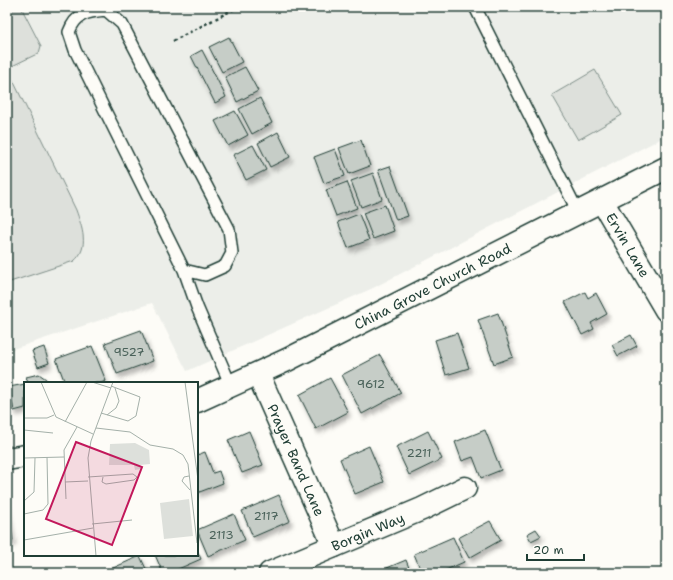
<svg xmlns="http://www.w3.org/2000/svg" width="673" height="580" font-family="'Shantell Sans',sans-serif">
  <style>
    .built { fill: #eceee9 }
    .green { fill: #dde0db; stroke: #7e8e88 }
    .building { fill: #c6cdc7; stroke: #1f3d34; filter: url(#shadow) }
    .lines { fill: none; stroke-linecap: round; stroke-linejoin: round }
    .service-casing { stroke: #1f3d34; stroke-width: 14 }
    .minor-casing { stroke: #1f3d34; stroke-width: 25 }
    .path { stroke: #1f3d34; stroke-width: 2.5; stroke-dasharray: 3 3; stroke-linecap: butt }
    .service { stroke: #fdfcf7; stroke-width: 11 }
    .minor { stroke: #fdfcf7; stroke-width: 22 }
    .labels { text-anchor: middle; stroke-width: 4; stroke-linejoin: round; paint-order: stroke }
    .number-label { font-size: 12px; fill: #496159 }
    .street-label { font-size: 14px; fill: #1f3d34; stroke: #fdfcf7 }
    .inset-road { fill: none; stroke: #a4b0a9; stroke-width: 1 }
    .view { fill: #c2185b; fill-opacity: 0.15; stroke: #c2185b; stroke-width: 2 }
    .inset-edge { fill: none; stroke: #1f3d34; stroke-width: 2 }
  </style>
  <defs>
    <filter id="shadow"><feDropShadow dx="2.5" dy="4.5" stdDeviation="2" flood-color="#0004"/></filter>
  </defs>
  <rect width="100%" height="100%" fill="#fdfcf7"/>
  <filter id="ink" filterUnits="userSpaceOnUse"><feTurbulence type="fractalNoise" baseFrequency=".025" numOctaves="2"/><feDisplacementMap in="SourceGraphic" scale="8" xChannelSelector="R" yChannelSelector="G"/><feConvolveMatrix kernelMatrix="1 2 1 2 8 2 1 2 1" color-interpolation-filters="sRGB"/></filter>
  <g filter="url(#ink)">
    <path class="built" d="M7 7H666V136L373 288 187 371 152 303 7 351Z"/>
    <path class="green" d="M12 7H21L41 46 39 53 10 67 7 62V10Z
      M7 68 76 210C82 227 90 248 74 261L7 283Z
      M595 70 622 115 578 140 552 95Z"/>
    <path class="building" d="M229 37 242 62 222 72 209 47Z
      M202 50 226 97 215 103 191 56Z
      M245 67 258 91 237 102 225 77Z
      M260 98 272 123 252 134 239 109Z
      M235 111 248 135 228 146 215 121Z
      M278 132 290 157 270 167 258 143Z
      M361 140 370 166 349 174 339 148Z
      M253 145 266 170 246 180 233 155Z
      M335 149 345 176 324 183 314 157Z
      M390 166 408 216 396 220 378 170Z
      M373 173 382 199 361 207 351 181Z
      M347 182 357 208 336 216 326 190Z
      M385 205 394 231 373 239 363 213Z
      M359 214 369 240 348 248 338 222Z
      M585 292 588 298 596 293 607 314 591 323 594 329 582 335 565 302Z
      M498 313 513 357 494 364 478 320Z
      M141 330 153 361 117 374 105 343Z
      M457 333 469 368 446 375 435 340Z
      M631 335 637 346 618 356 612 345Z
      M92 346 106 381 100 383H65L56 359Z
      M44 347 49 363 38 367 32 351Z
      M380 355 401 393 362 414 342 375Z
      M39 374 46 379 47 383H28L26 377Z
      M330 378 348 412 316 429 299 395Z
      M25 384V408L14 411 9 387Z
      M485 430 501 470 481 478 473 457 462 461 455 442Z
      M249 431 263 465 242 473 228 440Z
      M428 431 442 459 409 475 396 447Z
      M369 446 384 482 355 494 340 459Z
      M205 452 213 473 219 471 223 483 197 493V455Z
      M279 495 290 521 253 537 242 511Z
      M7 505 13 541 7 542Z
      M234 514 245 540 208 556 197 530Z
      M490 521 501 540 469 558 458 538Z
      M536 529 541 536 531 541 527 534Z
      M453 537 464 562 439 573H422L414 554Z
      M197 550 201 559 169 573H163L155 555H197Z
      M140 556 148 573H105L104 572Z
      M406 560 411 573H375Z"/>
    <g class="lines">
      <defs>
        <path id="service" d="M475 7 578 212
          M184 270 205 275 225 266 232 253 229 229 122 24 106 10C87 12 76 13 69 32L75 50 184 270 197 307 231 386"/>
        <g id="minor">
          <path id="s1" d="M602 201 666 310"/>
          <path id="s2" d="M258 374 334 546"/>
          <path id="s3" d="M197 401 287 360 666 168"/>
          <path d="M7 459 25 456"/>
          <path id="s4" d="M270 573 422 509 465 488"/>
        </g>
      </defs>
      <use href="#service" class="service-casing"/>
      <use href="#minor" class="minor-casing"/>
      <path class="path" d="M173 41 238 7"/>
      <use href="#service" class="service"/>
      <use href="#minor" class="minor"/>
    </g>
  </g>
  <g class="labels">
    <g class="number-label">
      <text x="129" y="356">9527</text>
      <text x="371" y="388">9612</text>
      <text x="419" y="457">2211</text>
      <text x="266" y="520">2117</text>
      <text x="221" y="539">2113</text>
    </g>
    <g class="street-label">
      <text dy="5" stroke="none"><textPath href="#s1" startOffset="51">Ervin Lane</textPath></text>
      <text dy="5" stroke="none"><textPath href="#s3" startOffset="262">China Grove Church Road</textPath></text>
      <text dy="5" stroke="none"><textPath href="#s2" startOffset="94">Prayer Band Lane</textPath></text>
      <text dy="5" stroke="none"><textPath href="#s4" startOffset="106">Borgin Way</textPath></text>
    </g>
  </g>
  <g transform="translate(24 382)">
    <rect width="174" height="174" fill="#fdfcf7"/>
    <path d="M111 61 125 68 126 82 116 83 117 87 111 88 110 83H85L86 62ZM165 117 169 154 140 157 136 121Z" fill="#dde0db"/>
    <path class="inset-road" d="M17 0 32 35 69 52M68 0 87 6M161 0 174 98M77 31 104 39 112 34 116 15 87 4M83 33 92 26 95 19 91 6M0 36H23L30 33M41 40 63 0M72 46 106 50 126 63 149 67 159 73 164 82 173 161M0 48 29 51M0 76 40 75M165 94 160 95 158 99 166 108M64 95 109 92 113 95 110 98 82 102 78 100 79 95M41 100 64 99M42 117 40 68 53 45M0 119 10 110 11 76M0 132 19 128 24 122 23 75M68 142 108 138M0 158 69 146M72 174 64 76 67 59 89 0"/>
    <path class="view" d="M52 60 118 85 88 163 22 137Z"/>
    <rect width="174" height="174" class="inset-edge"/>
  </g>
  <rect width="673" height="580" fill="none" stroke="#fdfcf7" stroke-width="24"/>
  <rect x="12" y="12" width="649" height="556" fill="none" stroke="#1f3d34" stroke-width="1.5" filter="url(#ink)"/>
  <path d="M527 554v6h57v-6" fill="none" stroke="#1f3d34" stroke-width="2"/>
  <text x="533" y="554" font-size="12" fill="#1f3d34" stroke="#fdfcf7" stroke-width="3" paint-order="stroke">20 m</text>
</svg>
